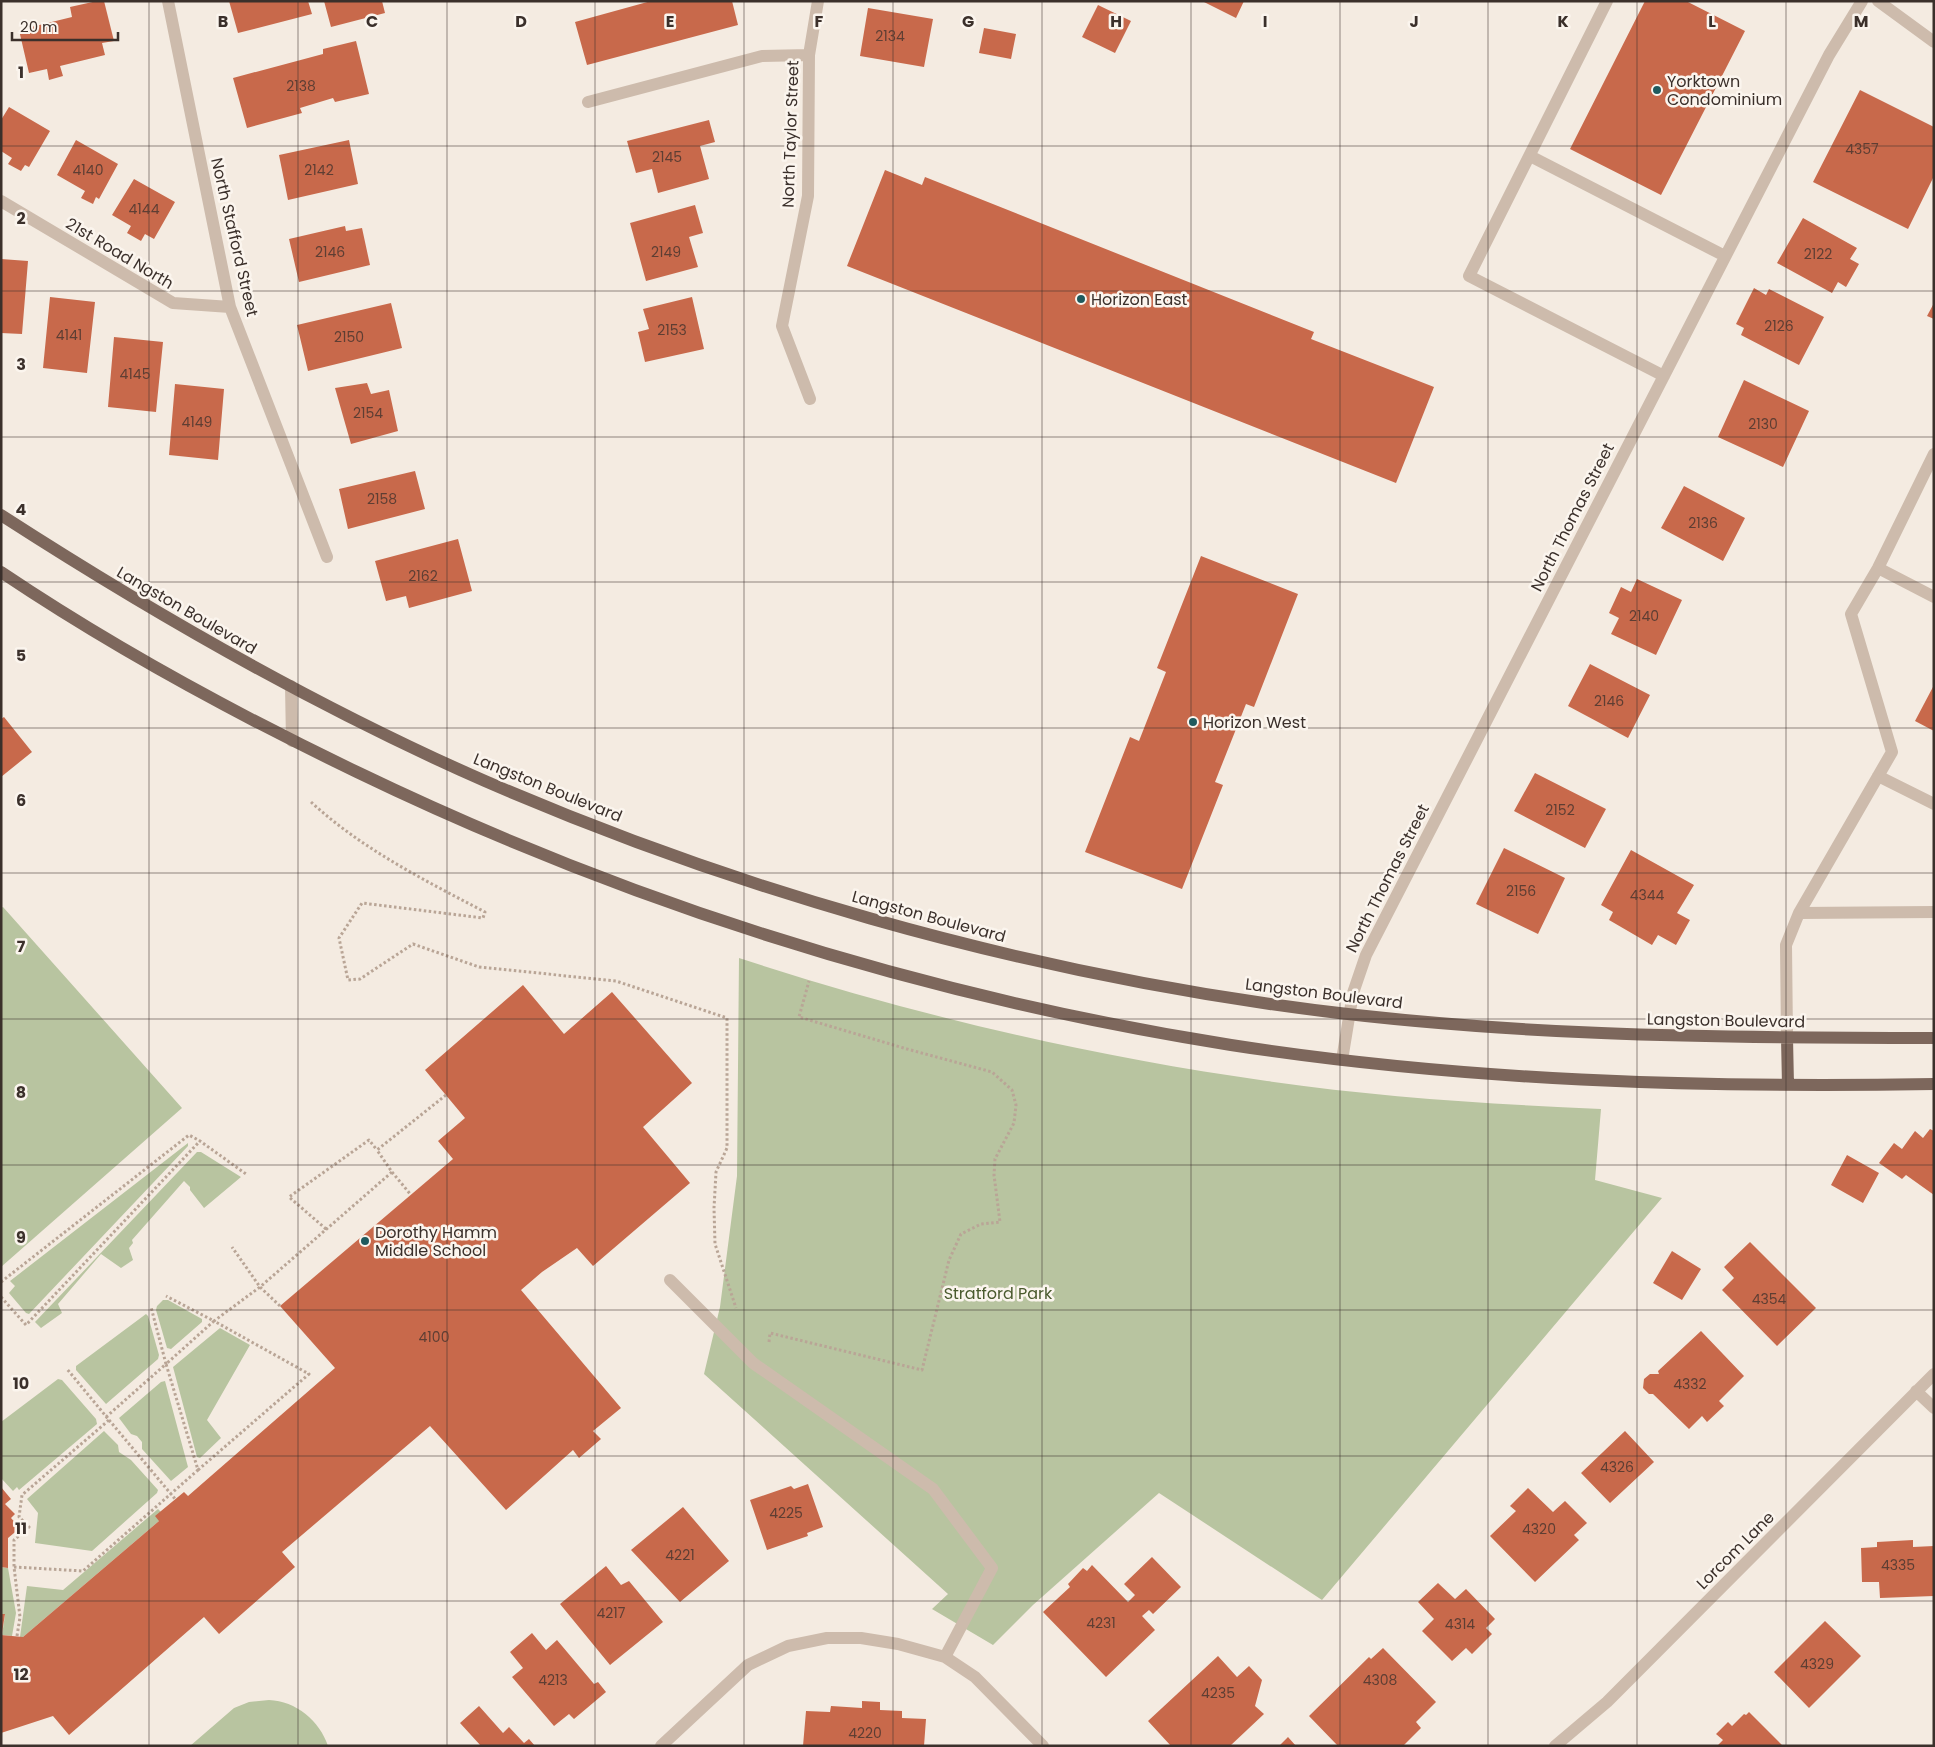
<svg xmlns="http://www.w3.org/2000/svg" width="1935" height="1747" font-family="Poppins,sans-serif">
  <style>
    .green { fill: #b8c4a0 }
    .building { fill: #c8694b }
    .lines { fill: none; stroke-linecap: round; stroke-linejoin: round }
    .path { stroke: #b9a596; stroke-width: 3; stroke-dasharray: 2.5 2.5; stroke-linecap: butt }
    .minor { stroke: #cdbbac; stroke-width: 12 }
    .major { stroke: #7d675c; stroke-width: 12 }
    .grid { fill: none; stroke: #3b302b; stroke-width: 1; stroke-opacity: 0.55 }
    .poi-dot { fill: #1f5a5e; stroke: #fbf5ee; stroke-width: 2 }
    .labels { text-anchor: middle; stroke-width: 5; stroke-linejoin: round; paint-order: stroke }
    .number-label { font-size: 14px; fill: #5e3e33 }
    .poi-label { font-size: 16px; fill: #3b302b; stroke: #fbf5ee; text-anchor: start }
    .street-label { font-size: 16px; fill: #3b302b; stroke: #fbf5ee }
    .park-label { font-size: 16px; fill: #4a5a2e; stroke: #fbf5ee }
    .grid-label { font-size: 16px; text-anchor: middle; font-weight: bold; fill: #3b302b; stroke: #fbf5ee; stroke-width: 5; stroke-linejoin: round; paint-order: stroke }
  </style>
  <rect width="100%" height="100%" fill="#f4ebe1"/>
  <path class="green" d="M3 907 182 1108 1 1267V908Z
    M739 958C910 1014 1088 1056 1267 1081 1377 1097 1489 1104 1601 1109L1595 1180 1662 1198 1322 1600 1159 1493 1033 1605 993 1645 932 1609 948 1594 704 1374 720 1307 737 1176Z
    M188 1143V1146L29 1314 26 1313 9 1293 15 1286 10 1281Z
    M197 1152H201L241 1177 204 1208 190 1190V1187L184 1181 132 1240 133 1243 129 1248 133 1260 121 1268 101 1254 58 1304 62 1313 41 1328 35 1322Z
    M163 1300H168L202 1319V1322L171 1349 167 1348 156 1310 157 1306Z
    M146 1314 148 1316 159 1355 158 1359 106 1404 76 1370V1366Z
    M220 1328 250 1345 207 1420 221 1438 200 1458 197 1457 173 1367Z
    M58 1379 62 1380 96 1419 97 1424 19 1490 17 1487 13 1491 1 1478V1422Z
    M165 1381 188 1467 171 1481 142 1449V1442L137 1436 131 1434 119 1418 161 1382Z
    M104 1431 118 1445 119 1452 131 1460 158 1490 157 1493 92 1551 35 1543 38 1513 27 1499Z
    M158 1509 161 1512 159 1521 23 1637H20L27 1586 63 1590Z
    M1 1567 8 1568 16 1613 12 1636 2 1635 5 1615 1 1614Z
    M269 1700C296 1701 320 1721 328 1746H190L234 1708 249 1702Z"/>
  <path class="building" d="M97 1H104L114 41 102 43 105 55 60 66 63 76 49 80 47 69 29 73 19 30 72 17 70 7Z
    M229 1H308L312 14 238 33Z
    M324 1H382L385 13 331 27Z
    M651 1H732L738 25 587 65 575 22Z
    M1202 1H1244L1236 18Z
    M1645 1H1686L1745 31 1661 195 1570 149Z
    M1098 5 1131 21 1115 53 1082 37Z
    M868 8 933 19 924 67 860 56Z
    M984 28 1016 34 1011 59 979 53Z
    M356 41 369 94 335 102 333 98 300 108 302 113 247 128 233 78 323 54V49Z
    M1860 90 1934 127V176L1908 229 1813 182Z
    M9 107 50 131 29 167 25 165 21 171 8 164 12 158 1 151V120Z
    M709 120 715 142 700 146 709 179 658 193 652 169 636 173 627 141Z
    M76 140 118 164 99 199 96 197 93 204 81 198 85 191 57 175Z
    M349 140 358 184 288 200 279 155Z
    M885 170 922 185 925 177 1314 332 1311 339 1434 387 1396 483 847 266Z
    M134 179 175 202 154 239 145 234 141 241 127 233 131 226 112 215Z
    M695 205 703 233 689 237 698 267 646 281 630 223Z
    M1803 218 1857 248 1850 259 1859 264 1846 287 1838 282 1832 293 1777 263Z
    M345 226 346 231 362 228 370 265 299 282 289 239Z
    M1 259 28 261 22 334 1 333Z
    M1754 288 1766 295 1769 289 1824 317 1799 365 1741 335 1744 328 1736 324Z
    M50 297 95 302 87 373 43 368Z
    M692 297 704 349 645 362 638 332 649 329 643 309Z
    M391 303 402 348 308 371 297 325Z
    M1934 303V319L1927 316Z
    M114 337 163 342 156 412 108 407Z
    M1744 380 1809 411 1783 467 1718 437Z
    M367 383 371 394 389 390 398 431 351 444 335 388Z
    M175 384 224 389 218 460 169 455Z
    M415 471 425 509 348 529 339 489Z
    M1684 486 1745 518 1723 561 1661 528Z
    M458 539 472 591 409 608 406 596 386 601 375 561Z
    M1201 556 1298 594 1254 707 1246 704 1215 782 1223 785 1182 889 1085 852 1130 737 1139 741 1166 672 1157 668Z
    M1637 579 1682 600 1656 655 1611 634 1619 618 1609 613 1621 587 1631 592Z
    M1590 664 1650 695 1628 738 1568 706Z
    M1934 685V731L1915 721Z
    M4 717 32 752 1 777V719Z
    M1535 773 1606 809 1585 848 1514 811Z
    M1504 848 1565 878 1538 934 1476 904Z
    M1631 850 1694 885 1677 913 1690 920 1676 945 1658 935 1652 945 1609 920 1613 912 1601 905Z
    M523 985 564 1034 612 992 692 1083 643 1127 690 1183 593 1266 577 1248 542 1272 521 1290 621 1408 593 1431 601 1439 579 1458 573 1450 506 1510 430 1426 282 1552 295 1567 219 1634 204 1617 69 1735 53 1716 1 1733V1635L23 1637 159 1521 155 1516 184 1492 188 1496 335 1368 280 1306 453 1159 438 1141 465 1118 425 1070Z
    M1930 1129 1934 1131V1195L1906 1175 1902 1179 1879 1163 1894 1143 1902 1149 1915 1131 1923 1138Z
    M1847 1155 1879 1173 1863 1203 1831 1185Z
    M1750 1242 1816 1308 1777 1346 1722 1290 1734 1278 1724 1267Z
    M1672 1251 1701 1269 1682 1300 1653 1283Z
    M1701 1331 1744 1376 1719 1401 1724 1406 1707 1422 1702 1416 1689 1429 1653 1394H1649L1643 1388 1644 1379 1650 1374H1659L1658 1371Z
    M1625 1431 1654 1462 1610 1503 1581 1473Z
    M808 1484 823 1527 807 1533 808 1536 767 1550 750 1500 791 1486 794 1489Z
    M1 1487 11 1499 5 1504 15 1514 11 1518 20 1528 8 1538V1568L1 1567Z
    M1528 1488 1553 1512 1565 1501 1587 1523 1574 1535 1579 1540 1535 1582 1490 1536 1516 1511 1510 1506Z
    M683 1507 729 1561 680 1602 631 1550Z
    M1913 1540V1547L1934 1546V1596L1880 1598 1879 1582H1862L1861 1548 1877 1547V1542Z
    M1152 1557 1181 1587 1153 1614 1149 1610 1142 1616 1155 1630 1106 1677 1043 1612 1070 1587 1068 1584 1083 1568 1087 1571 1092 1565 1128 1602 1135 1595 1124 1584Z
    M606 1566 621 1585 629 1581 663 1622 610 1665 560 1604Z
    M1438 1583 1455 1599 1466 1589 1495 1619 1486 1628 1492 1634 1472 1654 1466 1648 1452 1661 1422 1631 1434 1619 1418 1602Z
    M1 1614H5L2 1633H1Z
    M1825 1621 1861 1656 1809 1708 1774 1672Z
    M532 1633 546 1650 557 1640 594 1684 598 1682 606 1692 574 1719 569 1714 554 1726 512 1677 523 1668 510 1652Z
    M1383 1648 1436 1702 1416 1722 1421 1728 1403 1746H1338L1309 1716 1369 1657 1371 1659Z
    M1218 1656 1237 1677 1249 1666 1262 1680 1255 1706 1264 1714 1230 1746H1171L1148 1721Z
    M862 1701 880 1702V1710L902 1711V1718L926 1719 924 1746H803L806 1711 830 1712 831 1706 862 1708Z
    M479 1706 503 1733 509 1727 524 1743 529 1739 535 1746H481L460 1723Z
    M1749 1712 1783 1746H1717L1723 1740 1716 1734 1728 1722 1732 1726 1744 1714 1746 1715Z
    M1288 1737 1296 1746H1279Z"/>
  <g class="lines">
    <path class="path" d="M311 802C362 849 424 880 485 912L483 918 362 903 339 938 348 980 360 979 413 944 479 967 616 981 727 1018V1148L716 1172 714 1208 715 1244 736 1308
      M392 1172 411 1195
      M326 1229 289 1197 369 1140 377 1150
      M1 1282 189 1135 200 1141 246 1174
      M1 1297 26 1325 200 1141
      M280 1306 260 1287 392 1172 377 1150 446 1095
      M769 1342 770 1333 922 1370 949 1260 961 1234 981 1224 1000 1222 994 1175 995 1159 1014 1123 1016 1105 1012 1090 992 1072 907 1049 799 1017 809 981
      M106 1417 166 1364 151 1307
      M109 1420 176 1500
      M198 1470 309 1374 214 1321 260 1287 232 1247
      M14 1567 83 1571 198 1470 166 1364 214 1321 166 1296
      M17 1636 20 1617 14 1567V1540L29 1527 19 1517 22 1495 109 1420 67 1369"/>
    <path class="minor" d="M168 1 230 307 327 557
      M1607 1 1469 276 1664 376
      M1878 1 1934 42
      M588 102 762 56 809 55
      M1530 156 1725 256
      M1 201 173 303 230 307
      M810 399 782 326 808 196 809 55 818 1
      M1878 568 1934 597
      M291 686 292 741
      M1878 776 1934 804
      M1799 913 1934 912
      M1787 1038 1786 945 1799 913 1892 752 1851 614 1878 568 1934 454
      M1342 1060 1353 993 1366 955 1829 55 1862 1
      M670 1280 753 1363 933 1489 992 1568 945 1657
      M1916 1391 1934 1408
      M661 1746 748 1665 788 1646 827 1638H861L898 1644 945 1657 975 1677 1043 1746
      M1555 1746 1607 1702 1934 1374"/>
    <path class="major" d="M1 515C156 615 316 707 485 781 734 889 1001 965 1270 1004 1490 1036 1712 1038 1934 1038
      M1 572C114 648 234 713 357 772 633 905 928 997 1231 1045 1463 1081 1699 1088 1934 1084
      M1787 1038 1788 1085"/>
  </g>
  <path class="grid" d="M149 1V1746M298 1V1746M447 1V1746M595 1V1746M744 1V1746M893 1V1746M1042 1V1746M1191 1V1746M1340 1V1746M1488 1V1746M1637 1V1746M1786 1V1746M1 146H1934M1 291H1934M1 437H1934M1 582H1934M1 728H1934M1 873H1934M1 1019H1934M1 1165H1934M1 1310H1934M1 1456H1934M1 1601H1934"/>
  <g class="poi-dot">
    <circle cx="1657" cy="90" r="5"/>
    <circle cx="1081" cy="299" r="5"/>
    <circle cx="1193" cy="722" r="5"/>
    <circle cx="365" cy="1241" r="5"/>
  </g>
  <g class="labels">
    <g class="number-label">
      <text x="890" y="41">2134</text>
      <text x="301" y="91">2138</text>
      <text x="1862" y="154">4357</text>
      <text x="667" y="162">2145</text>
      <text x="88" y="175">4140</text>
      <text x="319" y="175">2142</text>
      <text x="144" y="214">4144</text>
      <text x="330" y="257">2146</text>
      <text x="666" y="257">2149</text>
      <text x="1818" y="259">2122</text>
      <text x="1779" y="331">2126</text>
      <text x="672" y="335">2153</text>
      <text x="69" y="340">4141</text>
      <text x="349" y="342">2150</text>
      <text x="135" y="379">4145</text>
      <text x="368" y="418">2154</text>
      <text x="197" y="427">4149</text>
      <text x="1763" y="429">2130</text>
      <text x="382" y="504">2158</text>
      <text x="1703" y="528">2136</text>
      <text x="423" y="581">2162</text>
      <text x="1644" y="621">2140</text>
      <text x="1609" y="706">2146</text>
      <text x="1560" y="815">2152</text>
      <text x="1521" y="896">2156</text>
      <text x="1647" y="900">4344</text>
      <text x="1769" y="1304">4354</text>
      <text x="434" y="1342">4100</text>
      <text x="1690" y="1389">4332</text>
      <text x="1617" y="1472">4326</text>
      <text x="786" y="1518">4225</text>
      <text x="1539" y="1534">4320</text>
      <text x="680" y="1560">4221</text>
      <text x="1898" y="1570">4335</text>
      <text x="611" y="1618">4217</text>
      <text x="1101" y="1628">4231</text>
      <text x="1460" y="1629">4314</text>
      <text x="1817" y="1669">4329</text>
      <text x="553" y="1685">4213</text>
      <text x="1380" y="1685">4308</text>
      <text x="1218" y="1698">4235</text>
      <text x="865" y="1738">4220</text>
    </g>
    <g class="poi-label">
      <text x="1667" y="87">Yorktown<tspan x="1667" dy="18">Condominium</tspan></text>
      <text x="1091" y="305">Horizon East</text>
      <text x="1203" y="728">Horizon West</text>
      <text x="375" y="1238">Dorothy Hamm<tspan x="375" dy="18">Middle School</tspan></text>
    </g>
    <g class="street-label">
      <text transform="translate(790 134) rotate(-88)" y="6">North Taylor Street</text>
      <text transform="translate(235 237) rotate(77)" y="6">North Stafford Street</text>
      <text transform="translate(120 253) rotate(31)" y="6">21st Road North</text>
      <text transform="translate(1572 517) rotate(-63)" y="6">North Thomas Street</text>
      <text transform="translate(187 610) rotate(30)" y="6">Langston Boulevard</text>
      <text transform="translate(548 787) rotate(22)" y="6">Langston Boulevard</text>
      <text transform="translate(1387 878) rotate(-63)" y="6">North Thomas Street</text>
      <text transform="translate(929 916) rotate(15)" y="6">Langston Boulevard</text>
      <text transform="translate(1324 993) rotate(7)" y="6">Langston Boulevard</text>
      <text transform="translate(1726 1020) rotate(1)" y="6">Langston Boulevard</text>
      <text transform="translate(1735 1550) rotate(-45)" y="6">Lorcom Lane</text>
    </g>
    <g class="park-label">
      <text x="998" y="1299">Stratford Park</text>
    </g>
  </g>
  <g class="grid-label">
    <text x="223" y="27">B</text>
    <text x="372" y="27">C</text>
    <text x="521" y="27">D</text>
    <text x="670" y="27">E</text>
    <text x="819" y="27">F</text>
    <text x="968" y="27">G</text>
    <text x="1116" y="27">H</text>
    <text x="1265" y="27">I</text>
    <text x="1414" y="27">J</text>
    <text x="1563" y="27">K</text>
    <text x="1712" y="27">L</text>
    <text x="1861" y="27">M</text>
    <text x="21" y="78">1</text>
    <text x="21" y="224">2</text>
    <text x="21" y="370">3</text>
    <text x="21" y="515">4</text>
    <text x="21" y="661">5</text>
    <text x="21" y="806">6</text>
    <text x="21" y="952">7</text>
    <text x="21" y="1098">8</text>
    <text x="21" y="1243">9</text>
    <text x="21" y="1389">10</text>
    <text x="21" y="1534">11</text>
    <text x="21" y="1680">12</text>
  </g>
  <rect width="1935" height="1747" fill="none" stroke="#3b302b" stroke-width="5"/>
  <path d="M12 32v8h106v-8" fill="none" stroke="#3b302b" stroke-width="2.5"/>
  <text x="20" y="32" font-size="15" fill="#3b302b" stroke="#fbf5ee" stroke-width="4" paint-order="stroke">20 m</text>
</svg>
